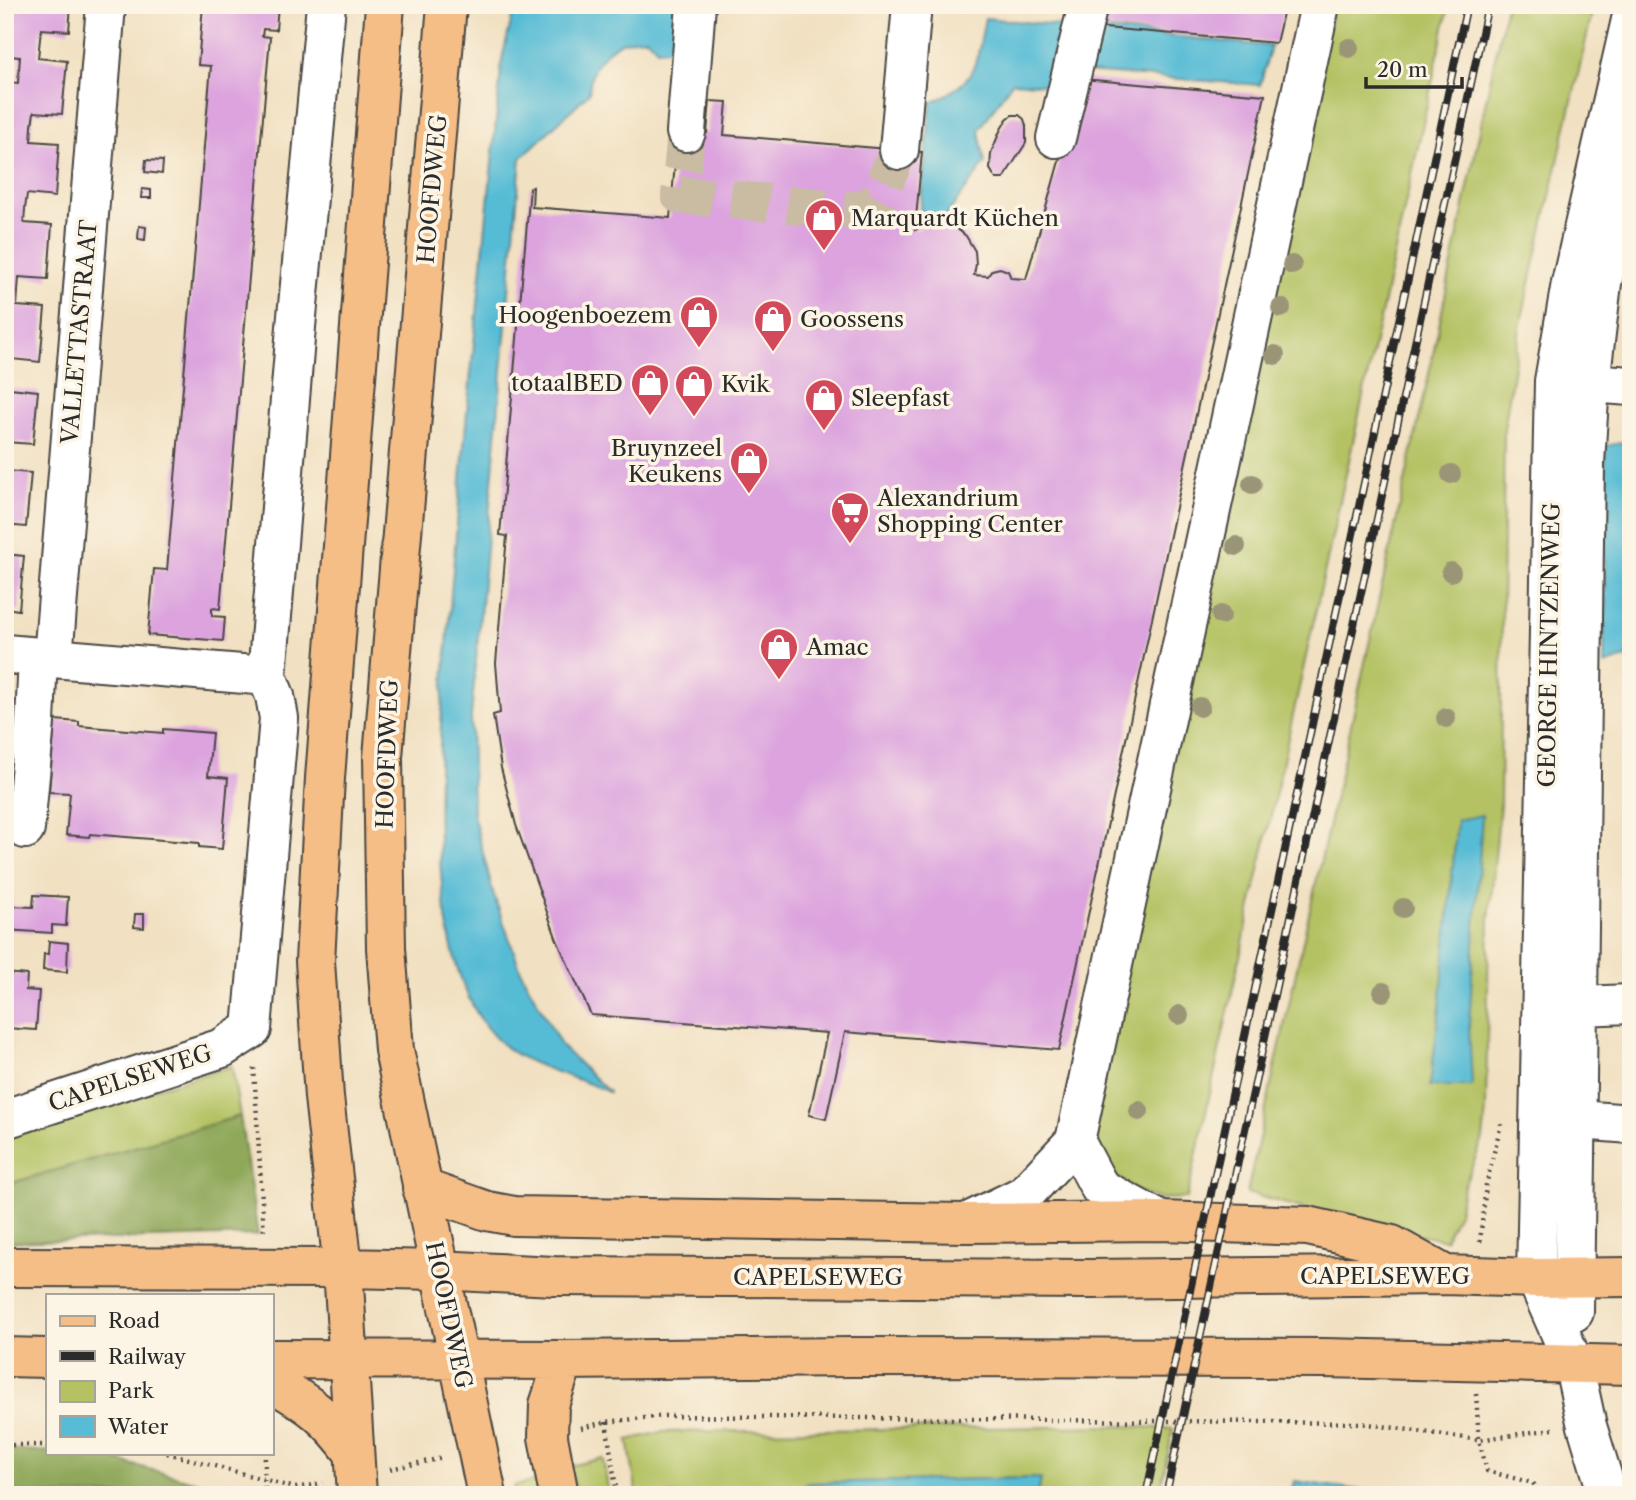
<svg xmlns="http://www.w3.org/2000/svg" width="1636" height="1500" font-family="'Libre Caslon Text',serif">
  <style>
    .green { fill: #b4c264; stroke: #707648; stroke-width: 2 }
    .forest { fill: #8fa85a; stroke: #5d6a42; stroke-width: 2 }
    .water { fill: #57bcd5; stroke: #417480; stroke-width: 2 }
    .building { fill: #dca3de }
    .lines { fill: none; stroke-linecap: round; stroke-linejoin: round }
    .minor-tunnel { stroke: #c9bca3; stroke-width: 38; stroke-dasharray: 38 19; stroke-linecap: butt }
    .minor-casing { stroke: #494642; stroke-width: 42 }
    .major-casing { stroke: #494642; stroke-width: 42 }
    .path { stroke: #494642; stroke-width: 4.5; stroke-dasharray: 2 5; stroke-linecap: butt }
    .minor { stroke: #fff; stroke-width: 38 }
    .major { stroke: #f6be87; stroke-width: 38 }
    .rail-casing { stroke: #2b2b2b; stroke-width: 8 }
    .rail { stroke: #fcf5e5; stroke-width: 5; stroke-dasharray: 16; stroke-linecap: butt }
    .tree { fill: #9b9578 }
    .labels { text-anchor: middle; stroke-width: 7; stroke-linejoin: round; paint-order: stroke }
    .street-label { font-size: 23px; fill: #2b2b2b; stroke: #fcf5e5 }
    .poi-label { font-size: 23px; fill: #2b2b2b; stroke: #fcf5e5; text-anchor: start }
  </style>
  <rect width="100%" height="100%" fill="#fcf5e5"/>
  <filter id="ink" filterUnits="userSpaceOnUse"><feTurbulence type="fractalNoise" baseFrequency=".0143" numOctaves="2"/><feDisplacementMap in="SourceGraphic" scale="14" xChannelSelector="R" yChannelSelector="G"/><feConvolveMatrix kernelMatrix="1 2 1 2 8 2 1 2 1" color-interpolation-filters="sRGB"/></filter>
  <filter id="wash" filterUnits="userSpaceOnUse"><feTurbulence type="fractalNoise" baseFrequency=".00686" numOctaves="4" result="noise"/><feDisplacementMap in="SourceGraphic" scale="28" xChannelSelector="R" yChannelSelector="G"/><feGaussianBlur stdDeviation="1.57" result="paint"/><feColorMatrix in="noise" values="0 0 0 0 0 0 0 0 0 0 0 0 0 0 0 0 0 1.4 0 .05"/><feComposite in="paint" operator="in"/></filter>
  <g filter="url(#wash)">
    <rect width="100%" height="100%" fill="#f1e0c1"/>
    <path class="green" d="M1333 5H1449L1187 1198C1177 1198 1164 1200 1154 1197 1112 1185 1096 1156 1094 1114Z
      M1506 5H1594L1521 322 1504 429 1500 804 1489 921 1486 1109 1483 1139 1463 1189 1458 1213 1445 1240 1363 1225 1247 1193 1427 383Z
      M232 1066 240 1116 5 1185V1133Z
      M1126 1426 1173 1429 1159 1495H1038L1041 1478 807 1483 804 1495H637L628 1440 661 1432Z
      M603 1458 609 1495H577L570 1466Z
      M542 1480 545 1495H516L514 1486Z"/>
    <path class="forest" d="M240 1116 258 1235 5 1242V1185Z
      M5 1449 70 1453 115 1460 235 1492 236 1495H5Z"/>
    <path class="water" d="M515 5H677L674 49H657L647 38 633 39 619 43 607 52 597 63 591 76 589 93 521 158 471 717 473 814 494 896 522 974 562 1047 610 1093C568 1071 518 1069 487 1028 418 939 440 728 449 620 454 551 461 482 467 412 479 294 491 177 502 59Z
      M985 18 1271 46 1260 85 1059 70 1048 85 1012 82 979 130 985 163 946 216 920 211 931 103C980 79 975 67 985 18Z
      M1631 294V345L1620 342Z
      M1631 441V637L1626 658 1604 665 1605 446Z
      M1482 815 1469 1025 1472 1086H1430L1440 1007 1457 820Z
      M1041 1478 1038 1495H804L806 1483Z
      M1294 1481 1394 1495H1290Z"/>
    <g id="blocks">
      <path class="building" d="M13 5H71L69 31 41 29 38 58 67 61 62 114 34 112 32 126 31 141 59 143 55 197 27 194 25 209 24 223 52 225 48 279 19 277 17 306 45 308 40 362 12 359 10 388 38 391 33 444 5 442V191L9 192 11 166 5 165V92L6 82 18 83 20 57 8 56Z
        M203 5H278L276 30 263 29 262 36 270 37 220 609 212 608V616L225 617 223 641 148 635 154 569 167 570 211 66 198 65Z
        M1093 5H1285L1276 43 1094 27Z
        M1082 79 1265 95 1059 1050 845 1032 826 1119 809 1115 827 1033 591 1015 557 940 516 825 501 768 493 715 500 713 496 663 507 536 500 535 530 188 533 187 532 207 670 218 678 131 707 133 710 101 727 102 724 135 922 152 915 230 931 223 942 224 956 228 966 236 975 251 976 264 974 275 988 276 992 270 1000 268 1008 271 1011 278 1026 279Z
        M1012 115H1019L1024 119 1026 126V143L1003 179H996L990 169 991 153 1000 131 1007 119Z
        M146 160 163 161 162 174 145 172Z
        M142 189 151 190V198H141Z
        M139 226 146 227 145 240 138 239Z
        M5 471 31 473 26 527 5 525Z
        M5 554 24 556 19 610 5 608Z
        M55 720 79 722V726L163 733V729L212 733 208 776 228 778 222 849 199 847V843L90 834 89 837 66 835 70 793 49 792Z
        M34 895 68 897 66 926 52 925V933L5 930V896H12V906L33 907Z
        M135 914H144V928L134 927Z
        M49 941 68 943 67 972 43 970 44 954H48Z
        M5 973 27 975 26 990 39 991 36 1030 5 1028Z"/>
    </g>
  </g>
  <g filter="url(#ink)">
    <use href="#blocks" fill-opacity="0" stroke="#494642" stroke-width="2"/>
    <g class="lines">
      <path class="minor-tunnel" d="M686 132 680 195 860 211 876 201 899 150"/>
      <defs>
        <path id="minor" d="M686 132 696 5
          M1056 138 1088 5
          M899 150 912 5
          M1563 381 1631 386
          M5 654 267 676
          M53 658 106 5
          M25 829 35 722 38 657
          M1554 1007 1631 1004
          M1553 1118 1631 1124
          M5 1119 222 1048 252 1029 279 718 275 696 267 676 296 327 326 5
          M1075 1141 1100 1188 1161 1221
          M966 1223 1024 1195 1075 1141 1320 5
          M1574 1312 1585 463 1590 383 1602 283 1631 153
          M1608 1495 1587 1426 1573 1362 1536 1278 1554 381 1571 283 1631 20"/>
        <path id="major" d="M447 5 383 757 386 948 394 1050 487 1495
          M422 1188 487 1211 514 1216 966 1223 1161 1221 1308 1226 1392 1245 1442 1273
          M5 1267 343 1268 439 1270 554 1276 1091 1279 1445 1275 1536 1278 1631 1277
          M5 1357 47 1358
          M271 1359 564 1360 851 1357 1324 1358 1631 1365
          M271 1382C310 1404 328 1417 354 1453
          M357 1495 343 1268 324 1097 315 961 325 778 385 5
          M559 1495 548 1437 549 1405 564 1360"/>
      </defs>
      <use href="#minor" class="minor-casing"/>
      <use href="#major" class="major-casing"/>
      <path class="path" d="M254 1068 264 1234
        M1480 1242 1486 1185 1501 1124
        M1476 1394 1479 1440 1487 1471 1533 1483 1541 1495
        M606 1422 617 1495
        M581 1428 606 1422 664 1416 1361 1423 1479 1440 1553 1429
        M5 1445H47
        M167 1453 295 1488 323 1483
        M390 1469 443 1458
        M264 1495 265 1453"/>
      <use href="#minor" class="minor"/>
      <use href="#major" class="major"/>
      <defs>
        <path id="rail" d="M1146 1495 1467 5
          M1166 1495 1488 5"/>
      </defs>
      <use href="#rail" class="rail-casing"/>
      <use href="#rail" class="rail"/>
    </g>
    <g class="tree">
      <circle cx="1349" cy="48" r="10"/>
      <circle cx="1292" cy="265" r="10"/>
      <circle cx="1281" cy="308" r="10"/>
      <circle cx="1275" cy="355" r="10"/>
      <circle cx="1451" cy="474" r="10"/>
      <circle cx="1252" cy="484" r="10"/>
      <circle cx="1236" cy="546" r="10"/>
      <circle cx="1451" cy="572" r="10"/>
      <circle cx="1221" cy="615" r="10"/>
      <circle cx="1200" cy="707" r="10"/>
      <circle cx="1446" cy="718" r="10"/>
      <circle cx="1403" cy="908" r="10"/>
      <circle cx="1383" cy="992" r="10"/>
      <circle cx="1179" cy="1015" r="10"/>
      <circle cx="1139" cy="1111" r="10"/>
    </g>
  </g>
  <defs>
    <symbol id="shop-pin" viewBox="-11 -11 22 30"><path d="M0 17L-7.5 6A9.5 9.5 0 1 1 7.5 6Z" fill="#d1495b" stroke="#fcf5e5"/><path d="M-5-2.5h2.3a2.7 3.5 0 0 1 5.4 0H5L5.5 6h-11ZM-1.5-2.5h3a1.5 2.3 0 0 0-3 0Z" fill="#fff"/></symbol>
    <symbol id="supermarket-pin" viewBox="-11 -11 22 30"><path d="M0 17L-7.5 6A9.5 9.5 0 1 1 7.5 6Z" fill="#d1495b" stroke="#fcf5e5"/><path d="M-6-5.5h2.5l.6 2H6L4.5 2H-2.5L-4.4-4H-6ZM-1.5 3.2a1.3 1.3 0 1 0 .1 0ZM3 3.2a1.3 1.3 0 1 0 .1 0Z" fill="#fff"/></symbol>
  </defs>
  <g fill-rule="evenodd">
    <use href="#shop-pin" x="802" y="196" width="44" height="60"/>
    <use href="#shop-pin" x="677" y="293" width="44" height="60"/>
    <use href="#shop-pin" x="751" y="297" width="44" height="60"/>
    <use href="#shop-pin" x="628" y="361" width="44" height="60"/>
    <use href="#shop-pin" x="672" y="362" width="44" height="60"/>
    <use href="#shop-pin" x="802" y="376" width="44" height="60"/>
    <use href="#shop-pin" x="727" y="439" width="44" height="60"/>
    <use href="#supermarket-pin" x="828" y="489" width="44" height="60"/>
    <use href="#shop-pin" x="757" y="625" width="44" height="60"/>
  </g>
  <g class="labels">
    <g class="street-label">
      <text transform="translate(432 189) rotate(-85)" y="8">HOOFDWEG</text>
      <text transform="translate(79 332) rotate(-85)" y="8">VALLETTASTRAAT</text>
      <text transform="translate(1549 645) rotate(-89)" y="8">GEORGE HINTZENWEG</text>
      <text transform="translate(387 754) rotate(-88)" y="8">HOOFDWEG</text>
      <text transform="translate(130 1078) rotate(-18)" y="8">CAPELSEWEG</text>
      <text x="1385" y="1284">CAPELSEWEG</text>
      <text x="818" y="1285">CAPELSEWEG</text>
      <text transform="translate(449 1315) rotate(78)" y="8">HOOFDWEG</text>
    </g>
    <g class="poi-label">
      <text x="851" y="226">Marquardt Küchen</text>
      <text x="672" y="323" text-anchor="end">Hoogenboezem</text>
      <text x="800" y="327">Goossens</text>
      <text x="623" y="391" text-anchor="end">totaalBED</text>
      <text x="721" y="392">Kvik</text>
      <text x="851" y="406">Sleepfast</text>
      <text x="722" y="456" text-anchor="end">Bruynzeel<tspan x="722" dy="26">Keukens</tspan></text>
      <text x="877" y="506">Alexandrium<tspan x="877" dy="26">Shopping Center</tspan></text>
      <text x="806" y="655">Amac</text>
    </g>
  </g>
  <rect width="1636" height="1500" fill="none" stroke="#fcf5e5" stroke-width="28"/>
  <rect x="46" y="1294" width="228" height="161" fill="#fcf5e5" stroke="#a8a49b" stroke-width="2"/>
  <rect x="60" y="1316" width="35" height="10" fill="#f6be87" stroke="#a8a49b" stroke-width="2"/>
  <text x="108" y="1328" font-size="21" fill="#2b2b2b">Road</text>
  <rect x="60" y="1351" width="35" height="10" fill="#2b2b2b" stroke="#a8a49b" stroke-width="2"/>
  <text x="108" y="1364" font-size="21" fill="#2b2b2b">Railway</text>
  <rect x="60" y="1381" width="35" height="21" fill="#b4c264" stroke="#a8a49b" stroke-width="2"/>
  <text x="108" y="1398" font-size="21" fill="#2b2b2b">Park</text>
  <rect x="60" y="1416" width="35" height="21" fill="#57bcd5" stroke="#a8a49b" stroke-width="2"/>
  <text x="108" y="1434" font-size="21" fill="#2b2b2b">Water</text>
  <path d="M1366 77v10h96v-10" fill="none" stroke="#2b2b2b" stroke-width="3.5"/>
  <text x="1377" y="77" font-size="21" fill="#2b2b2b" stroke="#fcf5e5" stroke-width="5" paint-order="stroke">20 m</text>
</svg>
